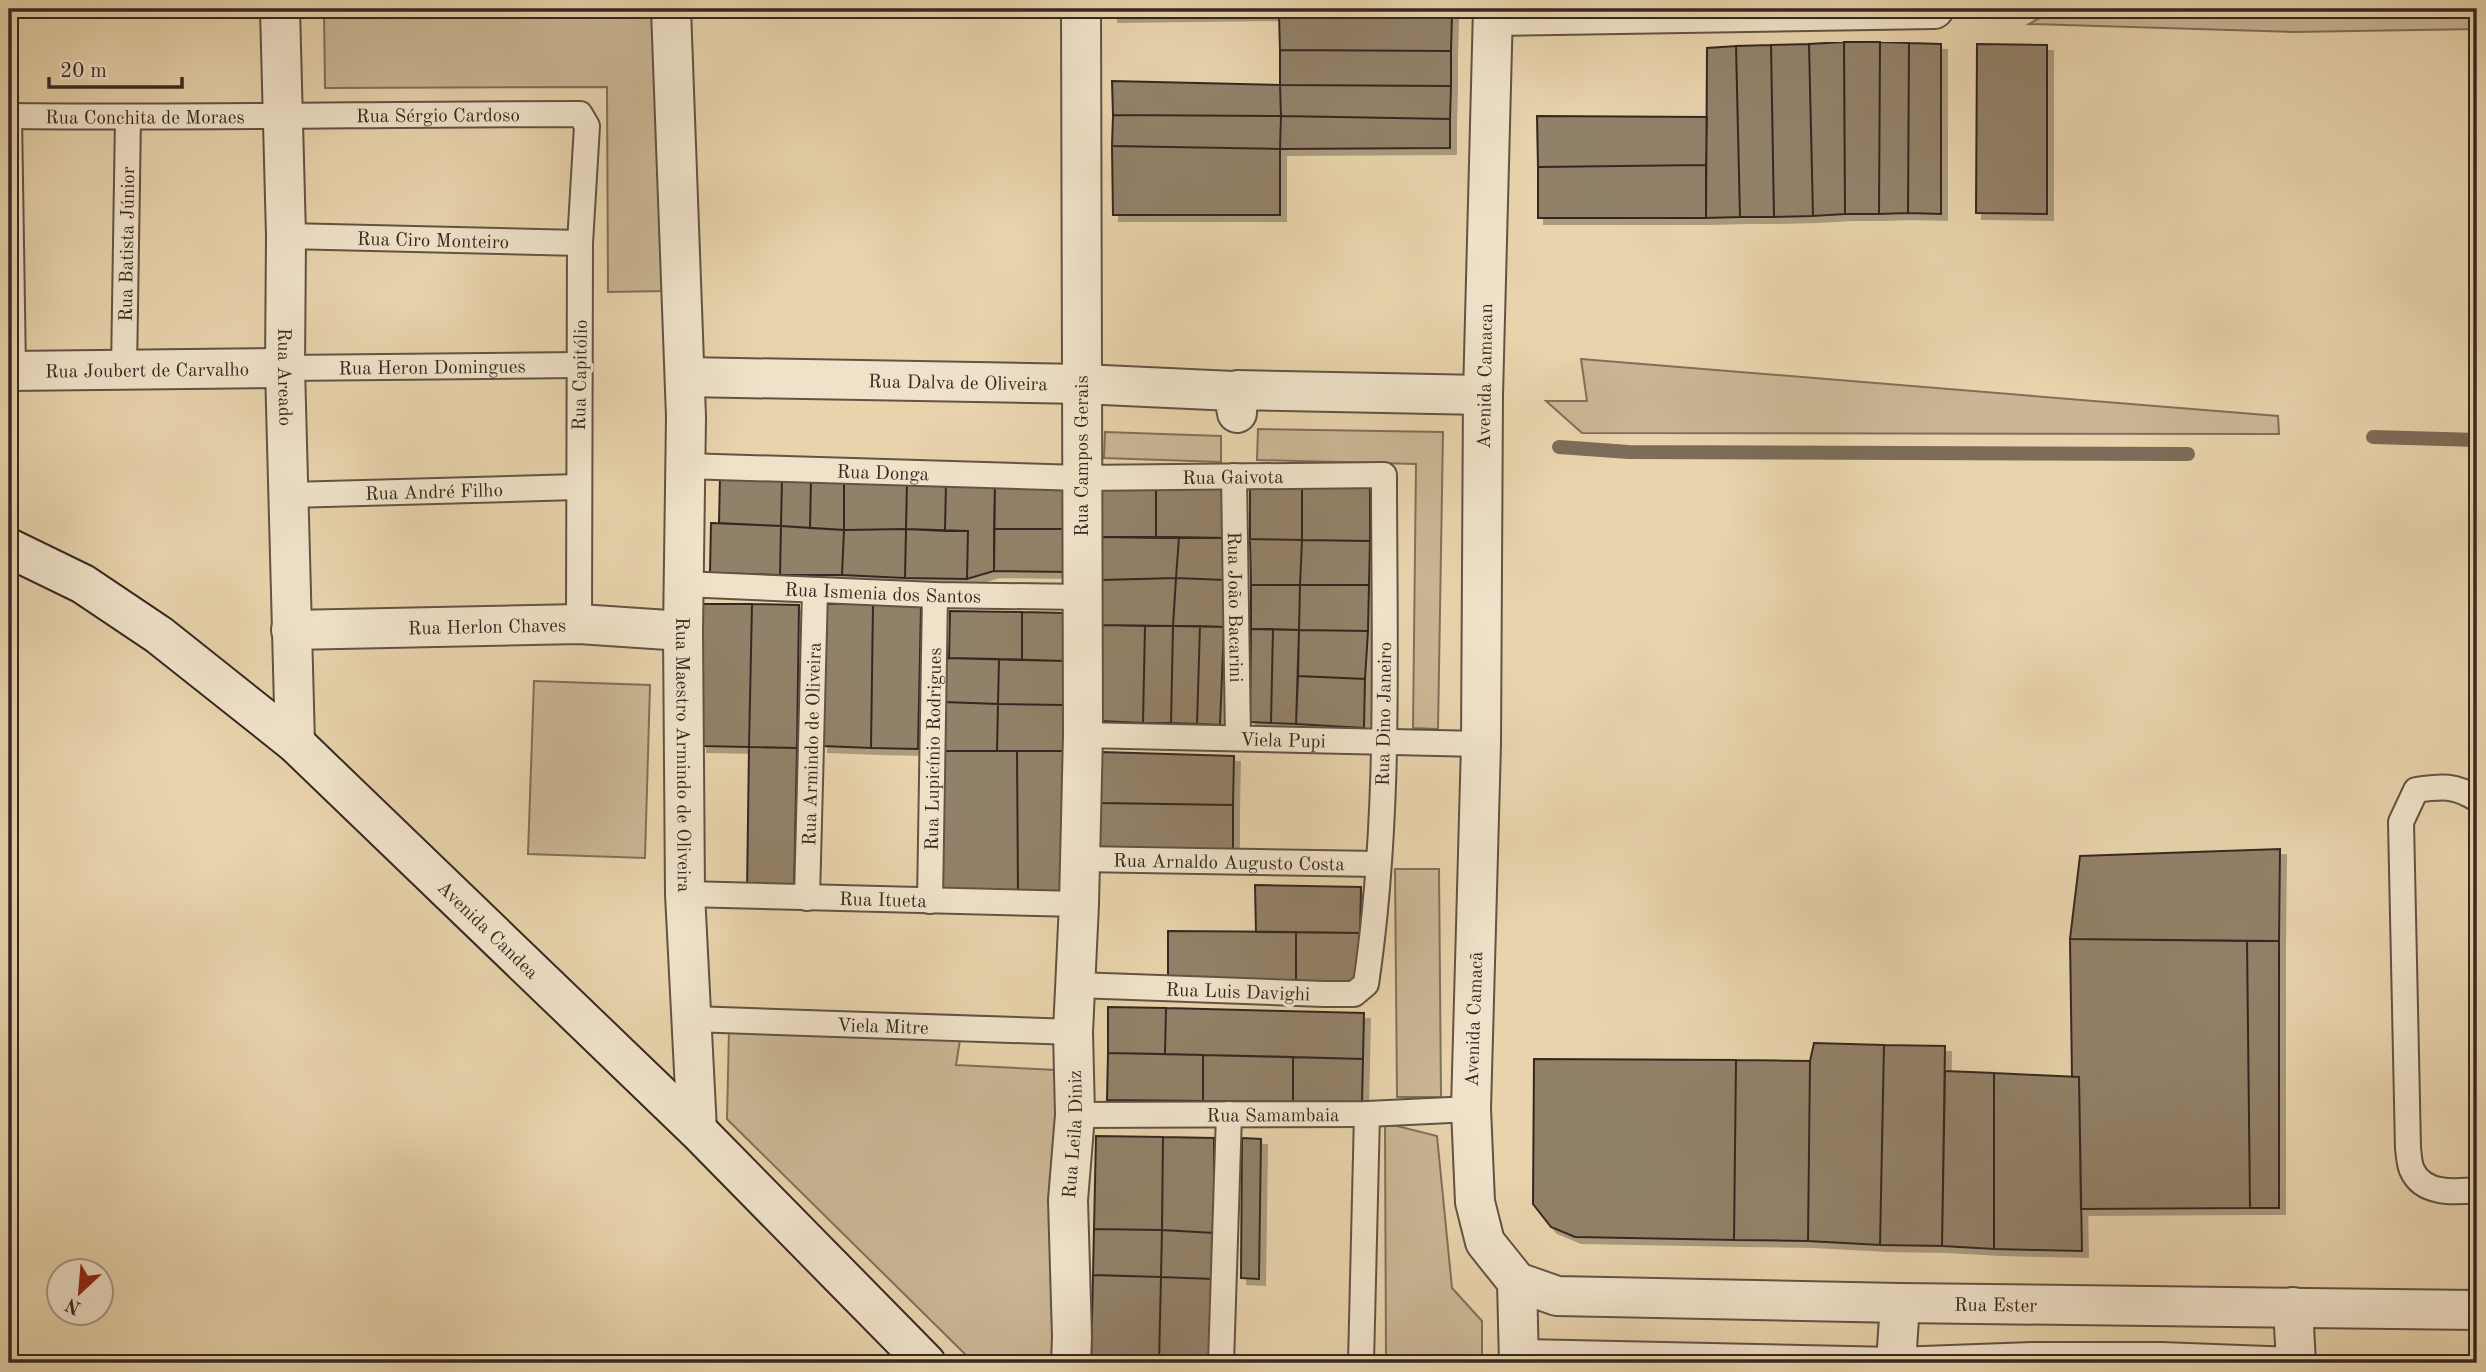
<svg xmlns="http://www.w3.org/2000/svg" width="2486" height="1372" font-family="'Old Standard TT',serif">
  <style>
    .green { fill: #cab694; stroke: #806f5a; stroke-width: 2 }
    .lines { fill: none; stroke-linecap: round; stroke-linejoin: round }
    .stream { stroke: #7c6c58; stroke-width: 14 }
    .building { fill: #928169; stroke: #352821; stroke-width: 2; filter: url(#shadow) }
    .lane-casing { stroke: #625344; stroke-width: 28 }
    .street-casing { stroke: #625344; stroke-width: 42 }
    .secondary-casing { stroke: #352821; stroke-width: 42 }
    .lane { stroke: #f0e2c9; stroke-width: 24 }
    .street { stroke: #f0e2c9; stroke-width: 38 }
    .secondary { stroke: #f0e2c9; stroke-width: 38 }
    .labels { text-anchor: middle; stroke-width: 6; stroke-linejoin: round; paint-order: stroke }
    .street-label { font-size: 19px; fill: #352821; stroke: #f0e2c9 }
  </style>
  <defs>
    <filter id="shadow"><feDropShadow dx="6" dy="6" stdDeviation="0" flood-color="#0004"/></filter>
  </defs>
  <rect width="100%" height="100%" fill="#e8d3ac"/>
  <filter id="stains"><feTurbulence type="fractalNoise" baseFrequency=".00286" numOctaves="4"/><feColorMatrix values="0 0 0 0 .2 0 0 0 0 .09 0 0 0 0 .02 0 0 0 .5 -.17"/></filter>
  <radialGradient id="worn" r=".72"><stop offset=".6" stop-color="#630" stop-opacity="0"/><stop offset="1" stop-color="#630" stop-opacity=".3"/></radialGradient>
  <path class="green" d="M324 9H660L665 291 608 292 607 87 325 88Z
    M2055 9H2477V29L2293 32 2029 24Z
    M1581 359 2278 416 2279 434 1582 433 1546 401H1587Z
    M1258 429 1443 432 1438 729 1413 728 1416 464 1257 460Z
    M1105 432 1221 436V462L1104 458Z
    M534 681 650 685 645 858 528 854Z
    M1395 869H1439L1441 1097H1397Z
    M729 1029 960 1040 956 1065 1056 1070 1059 1363H974L727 1119Z
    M1385 1123 1437 1136 1452 1288 1482 1321V1363H1386Z"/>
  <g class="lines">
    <path class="stream" d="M2373 437 2477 440
      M1559 447 1629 452 2188 454"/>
  </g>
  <path class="building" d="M710 9H878V10Z
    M1112 9H1279V14L1112 16Z
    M1279 9H1452V15L1279 14Z
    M1279 14 1452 15 1451 51 1280 50Z
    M1844 42H1880L1879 214H1845Z
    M1844 42 1845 214 1813 216 1809 44Z
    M1880 42 1909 43 1908 213 1879 214Z
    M1909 43 1941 44V214L1908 213Z
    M1809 44 1813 216 1774 217 1771 45Z
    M1977 44 2047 45V214L1976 213Z
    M1771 45 1774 217H1740L1736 46Z
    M1736 46 1740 217 1706 218 1707 48Z
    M1280 50 1451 51V86L1280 85Z
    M1112 81 1280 85 1281 116 1113 115Z
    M1280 85 1451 86 1450 119 1281 116Z
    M1113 115 1281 116 1280 149 1112 146Z
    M1281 116 1450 119V148L1280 149Z
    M1537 116 1707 117 1706 165 1538 167Z
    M1112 146 1280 149V215H1113Z
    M1706 165V218H1538V167Z
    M720 476 782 478 781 526 719 523Z
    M782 478 811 479 810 528 781 526Z
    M811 479 844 480V530L810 528Z
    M844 480 907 481 906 529 844 530Z
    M907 481H946L945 531 906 529Z
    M946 481 995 482 994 571 967 579 968 531H945Z
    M1068 481 1069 529H994L995 482Z
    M1250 484 1302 485V540L1250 539Z
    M1302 485 1370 486V541L1302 540Z
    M1100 487H1156V538L1101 537Z
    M1156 487 1226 488 1225 538H1156Z
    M711 523 781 526 780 575 710 573Z
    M781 526 844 530 842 575H780Z
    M906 529 968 531 967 579 905 578Z
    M906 529 905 578 842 575 844 530Z
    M994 529H1069L1068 572 994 571Z
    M1101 537H1179L1176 578 1101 580Z
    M1179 537 1225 538V580L1176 578Z
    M1250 539 1302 540 1300 585H1251Z
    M1302 540 1370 541 1369 585H1300Z
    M1176 578 1225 580 1224 627 1173 626Z
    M1176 578 1173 626 1101 625V580Z
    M1251 585H1300L1299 630 1251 629Z
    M1300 585H1369L1368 631 1299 630Z
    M703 604H752L749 747 701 746Z
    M752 604 799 605 797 748 749 747Z
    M825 604H873L871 748 822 746Z
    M873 604 921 606 918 749 871 748Z
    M950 611 1022 612V660L949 658Z
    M1022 612 1066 613 1064 661 1022 660Z
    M1101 625 1145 626 1143 723 1100 721Z
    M1145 626H1173L1171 723H1143Z
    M1173 626H1200L1197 724 1171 723Z
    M1200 626 1224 627 1220 725 1197 724Z
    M1251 629H1273L1271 723 1250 722Z
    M1273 629 1299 630 1296 724 1271 723Z
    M1299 630 1368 631 1365 679 1298 676Z
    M949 658 999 659 998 704 944 702 945 660Z
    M999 659 1064 661V705L998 704Z
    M1298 676 1365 679 1364 728 1296 724Z
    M944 702 998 704 997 751H944Z
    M998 704 1064 705 1065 751H997Z
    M749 747 797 748 794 892 747 891Z
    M944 751H1017L1018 891 942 892Z
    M1017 751H1065V891H1018Z
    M1101 752 1234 756 1233 805 1100 803Z
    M1100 803 1233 805V853L1100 851Z
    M2280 849 2279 941 2070 939 2080 856Z
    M1255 885 1361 887 1360 933 1256 932Z
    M1168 931 1296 932V981L1168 979Z
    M1296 932 1360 933 1359 982 1296 981Z
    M2070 939 2247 941 2250 1208 2081 1209 2079 1077H2072Z
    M2247 941H2279V1208H2250Z
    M1108 1007 1166 1008 1165 1054 1108 1053Z
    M1166 1008 1364 1013 1363 1059 1165 1054Z
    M1814 1043 1884 1045 1880 1245 1808 1241 1810 1061Z
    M1884 1045 1945 1046 1942 1246 1880 1245Z
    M1108 1053 1203 1055V1101L1107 1100Z
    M1203 1055 1293 1057V1102L1203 1101Z
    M1293 1057 1363 1059 1362 1103 1293 1102Z
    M1534 1059 1736 1060 1734 1240 1575 1237 1551 1227 1533 1204Z
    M1736 1060 1810 1061 1808 1241 1734 1240Z
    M1945 1071 1994 1073V1249L1942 1246Z
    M1994 1073 2079 1077 2082 1251 1994 1249Z
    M1096 1136 1163 1137 1162 1230 1094 1229Z
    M1163 1137 1214 1138V1233L1162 1230Z
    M1242 1138 1261 1139 1259 1279 1241 1278Z
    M1094 1229 1162 1230 1161 1277 1093 1275Z
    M1162 1230 1214 1233 1212 1279 1161 1277Z
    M1093 1275 1161 1277 1159 1363H1091Z
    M1161 1277 1212 1279 1210 1363H1159Z"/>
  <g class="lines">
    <defs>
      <g id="lane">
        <path id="s1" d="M9 116C199 118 389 114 580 114L587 126 580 243 579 624"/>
        <path d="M9 116 13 371"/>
        <path id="s2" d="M286 236 580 243"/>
        <path id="s3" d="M285 368 579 365"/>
        <path id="s4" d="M124 370 128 118"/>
        <path id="s5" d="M685 466 1081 478 1384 475C1384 645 1391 816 1366 984L1354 994H1324L1076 985"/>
        <path id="s6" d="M1234 476 1238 738"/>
        <path id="s7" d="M289 495 578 487"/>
        <path id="s8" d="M683 584 935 595 1082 597"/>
        <path id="s9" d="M1083 735 1481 744"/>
        <path d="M2477 799C2455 785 2442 786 2416 790L2401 822 2408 1148C2409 1155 2409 1164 2412 1170 2423 1195 2455 1192 2477 1190"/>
        <path id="s10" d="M1080 859 1378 864"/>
        <path id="s11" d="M685 894 1079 904"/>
        <path id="s12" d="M807 898 815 591"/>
        <path id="s13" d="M930 901 935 595"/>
        <path id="s14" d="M692 1019 1073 1032"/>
        <path id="s15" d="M1075 1115 1367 1114 1471 1109"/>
        <path d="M1520 1352 1896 1360 2032 1355H2161L2296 1360"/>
        <path d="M1221 1363 1229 1114"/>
        <path d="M1361 1363 1367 1114"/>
      </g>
      <g id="street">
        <path id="s16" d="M280 9 286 236 285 368 295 743"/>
        <path id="s17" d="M671 9 686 417 683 631 685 894 697 1130"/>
        <path d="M1493 9 1483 395 1481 744 1471 1109 1475 1202 1485 1242 1517 1282"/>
        <path d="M1493 16 1934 9"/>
        <path id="s18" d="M9 371 285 368"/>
        <path id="s19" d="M685 377 1082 384 1233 391 1237 413 1238 390 1483 395"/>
        <path id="s20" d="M291 630 579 624 683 631"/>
        <path id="s21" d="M1517 1282 1557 1296 1900 1303 2477 1310"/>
        <path d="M1517 1282 1519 1363"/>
        <path d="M2293 1307 2296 1363"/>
        <path id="s22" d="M1071 1363 1072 1337 1068 1200 1075 1115 1073 1032 1079 904 1083 735 1081 9"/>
        <path d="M1896 1363 1900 1303"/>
      </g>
      <g id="secondary">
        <path id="s23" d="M9 548 83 584 159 635 295 743 697 1130 926 1363"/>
      </g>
    </defs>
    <use href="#lane" class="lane-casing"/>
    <use href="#street" class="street-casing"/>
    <use href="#secondary" class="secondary-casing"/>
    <use href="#lane" class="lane"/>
    <use href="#street" class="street"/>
    <use href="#secondary" class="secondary"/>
  </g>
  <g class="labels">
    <g class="street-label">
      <text dy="7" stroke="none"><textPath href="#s1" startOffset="429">Rua Sérgio Cardoso</textPath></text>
      <text dy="7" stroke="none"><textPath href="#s1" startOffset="136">Rua Conchita de Moraes</textPath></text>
      <text dy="7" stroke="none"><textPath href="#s2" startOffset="147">Rua Ciro Monteiro</textPath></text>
      <text dy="7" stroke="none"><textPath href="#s4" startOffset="126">Rua Batista Júnior</textPath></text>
      <text dy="7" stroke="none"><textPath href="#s3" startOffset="147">Rua Heron Domingues</textPath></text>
      <text dy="7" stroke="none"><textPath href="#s18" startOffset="138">Rua Joubert de Carvalho</textPath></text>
      <text transform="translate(579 375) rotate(-89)" y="7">Rua Capitólio</text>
      <text dy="7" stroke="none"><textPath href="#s16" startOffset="368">Rua Areado</textPath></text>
      <text transform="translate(1484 376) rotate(-89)" y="7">Avenida Camacan</text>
      <text dy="7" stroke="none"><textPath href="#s19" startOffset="273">Rua Dalva de Oliveira</textPath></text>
      <text transform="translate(1081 456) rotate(-90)" y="7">Rua Campos Gerais</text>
      <text dy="7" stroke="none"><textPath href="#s5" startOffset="198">Rua Donga</textPath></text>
      <text dy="7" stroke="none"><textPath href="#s5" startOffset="548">Rua Gaivota</textPath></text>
      <text dy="7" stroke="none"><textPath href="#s7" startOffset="145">Rua André Filho</textPath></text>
      <text dy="7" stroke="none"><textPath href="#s8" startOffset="200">Rua Ismenia dos Santos</textPath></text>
      <text dy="7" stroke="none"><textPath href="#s6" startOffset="131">Rua João Bacarini</textPath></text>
      <text dy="7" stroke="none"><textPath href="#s20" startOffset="196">Rua Herlon Chaves</textPath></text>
      <text transform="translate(1383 714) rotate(-89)" y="7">Rua Dino Janeiro</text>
      <text dy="7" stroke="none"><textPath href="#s9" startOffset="200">Viela Pupi</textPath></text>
      <text dy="7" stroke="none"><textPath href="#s12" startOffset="154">Rua Armindo de Oliveira</textPath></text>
      <text dy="7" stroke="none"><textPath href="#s13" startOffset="152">Rua Lupicínio Rodrigues</textPath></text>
      <text dy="7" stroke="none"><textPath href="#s17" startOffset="746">Rua Maestro Armindo de Oliveira</textPath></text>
      <text dy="7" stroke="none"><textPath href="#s10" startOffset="149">Rua Arnaldo Augusto Costa</textPath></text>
      <text dy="7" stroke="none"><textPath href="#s11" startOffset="198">Rua Itueta</textPath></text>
      <text dy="7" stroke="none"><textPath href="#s23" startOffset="616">Avenida Candea</textPath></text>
      <text transform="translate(1238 991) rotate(2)" y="7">Rua Luis Davighi</text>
      <text transform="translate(1473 1019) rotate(-88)" y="7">Avenida Camacã</text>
      <text dy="7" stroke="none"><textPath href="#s14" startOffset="191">Viela Mitre</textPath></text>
      <text dy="7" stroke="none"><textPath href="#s15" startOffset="198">Rua Samambaia</textPath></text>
      <text dy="7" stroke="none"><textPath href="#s22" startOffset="229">Rua Leila Diniz</textPath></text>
      <text dy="7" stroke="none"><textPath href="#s21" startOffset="481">Rua Ester</textPath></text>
    </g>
  </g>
  <rect width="2486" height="1372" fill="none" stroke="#e8d3ac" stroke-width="35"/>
  <rect x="10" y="10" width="2465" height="1351" fill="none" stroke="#352821" stroke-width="3.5"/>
  <rect x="18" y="18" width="2451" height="1337" fill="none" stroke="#352821" stroke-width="2"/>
  <g transform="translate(80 1292) rotate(206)"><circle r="33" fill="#f0e2c9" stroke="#a59886" stroke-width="2"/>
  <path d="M0-5L12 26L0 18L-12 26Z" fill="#8f2418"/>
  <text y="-10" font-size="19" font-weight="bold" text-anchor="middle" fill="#352821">N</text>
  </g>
  <path d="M49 77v10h133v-10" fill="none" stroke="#352821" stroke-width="3.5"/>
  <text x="60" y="77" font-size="21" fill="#352821" stroke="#f0e2c9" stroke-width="5" paint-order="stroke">20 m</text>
  <rect width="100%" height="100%" filter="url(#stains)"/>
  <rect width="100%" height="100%" fill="url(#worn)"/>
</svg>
